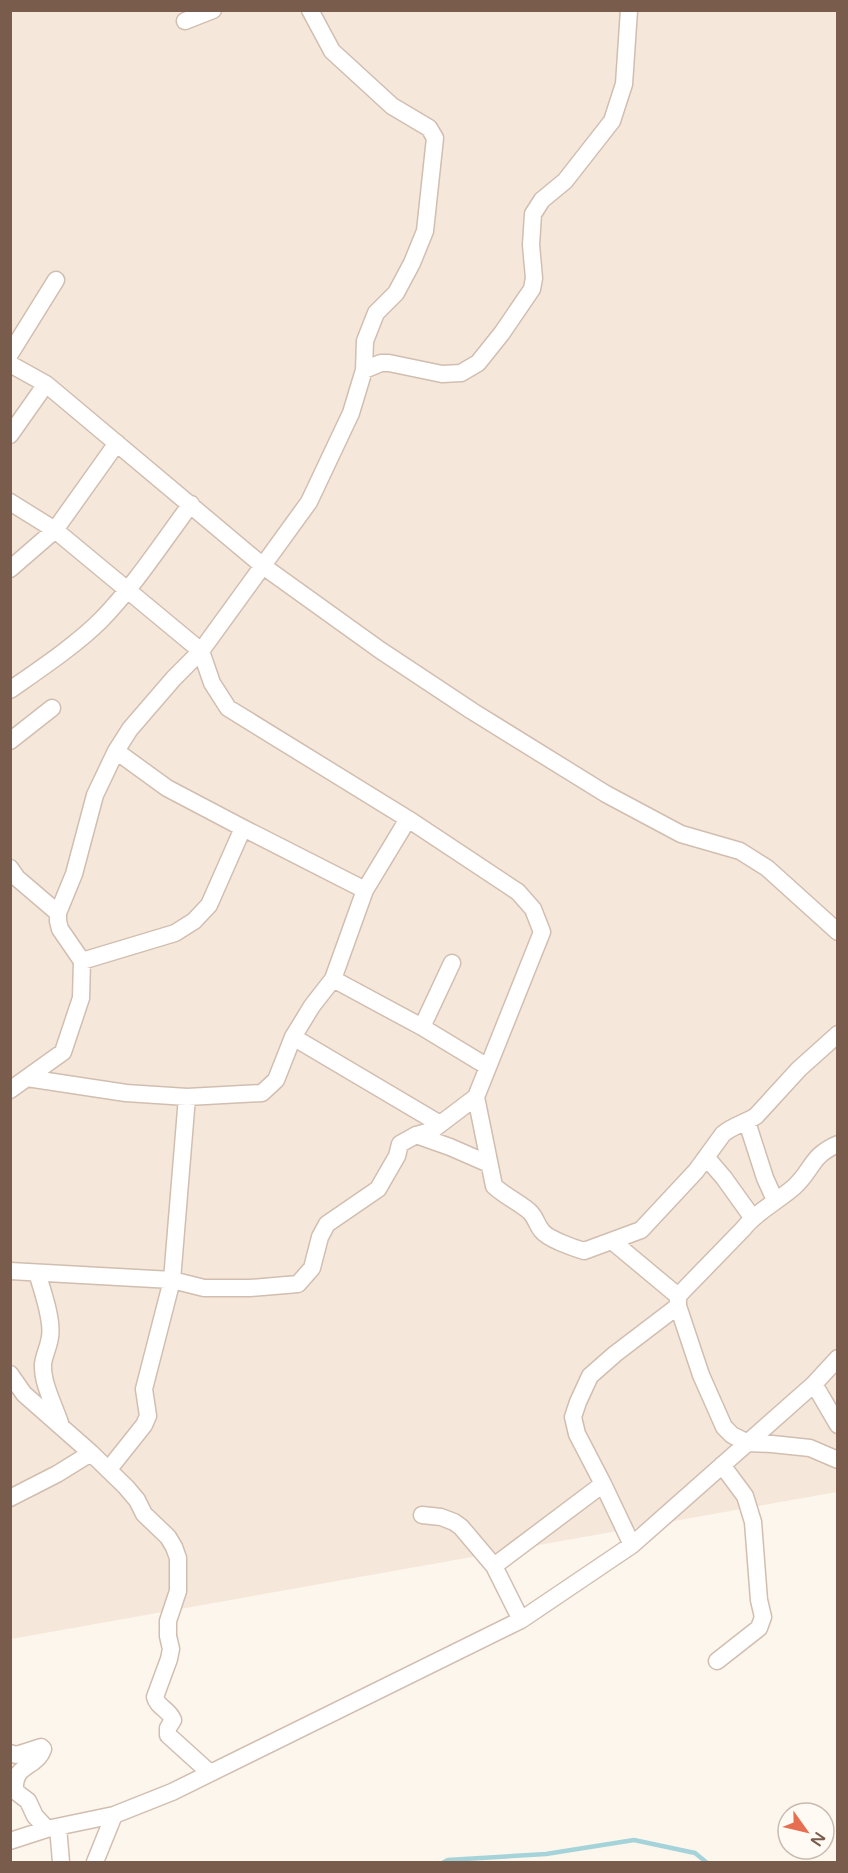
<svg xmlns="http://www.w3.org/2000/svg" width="848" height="1873" font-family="'Varela Round',sans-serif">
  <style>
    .residential { fill: #f5e8da }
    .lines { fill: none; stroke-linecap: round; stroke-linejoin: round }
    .stream { stroke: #a5d3da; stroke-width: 4.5 }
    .minor-casing { stroke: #d1beb0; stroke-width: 19 }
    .minor { stroke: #fff; stroke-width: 16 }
  </style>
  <rect width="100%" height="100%" fill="#fdf6ec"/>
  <path class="residential" d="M11 11H837V1492L11 1639Z"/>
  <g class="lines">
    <path class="stream" d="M444 1862 448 1860 546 1854 634 1840 695 1853 706 1862"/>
    <defs>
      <path id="minor" d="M185 21 213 10
        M10 354 56 280
        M10 364 46 384 263 566 380 650 472 711 606 794 681 834 740 851 767 868 838 932
        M364 370 381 363H389L442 374 461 373 478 363 502 333 532 289 534 278 531 245 533 214 542 200 565 181 612 121 624 84 629 10
        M10 435 46 384
        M10 502 55 530 201 651 212 683 228 708 408 819 518 892 533 909 542 932 476 1097 431 1131 416 1135 400 1144 397 1156 378 1189 327 1224 320 1237 312 1268 298 1284 250 1288H204L172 1280 10 1271
        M10 569 55 530 117 443
        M10 690C40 669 76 645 101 620 135 585 162 543 191 504
        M10 741 52 708
        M116 751 167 788 243 828 365 890
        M10 868 17 878 58 913
        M82 961 175 933 194 921 209 905 243 828
        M333 979 422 1027 488 1067
        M422 1027 452 963
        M293 1037 440 1124
        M27 1078 126 1093 187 1097 262 1093 276 1080 293 1037 312 1006 333 979 365 890 408 819
        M10 1090 63 1052 81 998 82 961 60 929 58 921V913L74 874 95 795 116 751 130 729 174 678 201 651 309 502 351 413 364 370 365 341 376 313 396 293 412 263 425 231 435 138 429 128 392 106 332 51 310 10
        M476 1097 494 1186C505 1196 518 1202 529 1211 536 1217 536 1224 542 1231 548 1239 574 1248 584 1251L641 1230 696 1171 723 1134C732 1126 745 1123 756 1116L799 1069 838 1034
        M747 1122 765 1178 775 1200
        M416 1135 450 1147 489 1164
        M706 1157 724 1178 752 1217
        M612 1241 678 1296V1306L701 1375 724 1427 732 1435 748 1443 772 1444 810 1448 838 1460
        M37 1273C42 1289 53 1320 50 1337 49 1346 44 1355 43 1364 42 1383 54 1405 60 1423
        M678 1296 743 1229C757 1211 777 1202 794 1187 813 1170 810 1156 838 1144
        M10 1374 24 1394 91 1453 126 1487 137 1500 144 1514 168 1537 174 1547 178 1558V1591L168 1621V1636L171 1649 169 1659 155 1697C157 1707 170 1710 173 1720L168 1728V1735L210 1773
        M814 1384 838 1425
        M109 1469 144 1425 148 1416 144 1389 172 1280 187 1097
        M10 1498 57 1474 91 1453
        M422 1515 441 1517 454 1522 461 1527 494 1566 521 1620
        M632 1545 603 1484 577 1434 573 1417 578 1402 590 1376 615 1354 678 1306
        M494 1566 603 1484
        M717 1661 759 1628 763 1617 759 1600 753 1522 745 1496 722 1465
        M10 1753 16 1755 41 1747 43 1749C36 1769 13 1763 15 1791L28 1801 35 1816 47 1829
        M58 1827 61 1862
        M10 1841 47 1829 114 1815 172 1792 521 1620 632 1545 814 1384 838 1358
        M95 1862 114 1815"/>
    </defs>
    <use href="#minor" class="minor-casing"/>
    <use href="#minor" class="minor"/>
  </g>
  <rect width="848" height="1873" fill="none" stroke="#7a5c4d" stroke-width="24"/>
  <g transform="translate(806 1831) rotate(124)"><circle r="28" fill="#fffaf3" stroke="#cabbb1" stroke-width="1.5"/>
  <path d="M0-4.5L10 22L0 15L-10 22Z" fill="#e76f51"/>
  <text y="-9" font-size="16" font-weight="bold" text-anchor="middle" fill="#7a5c4d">N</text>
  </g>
</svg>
